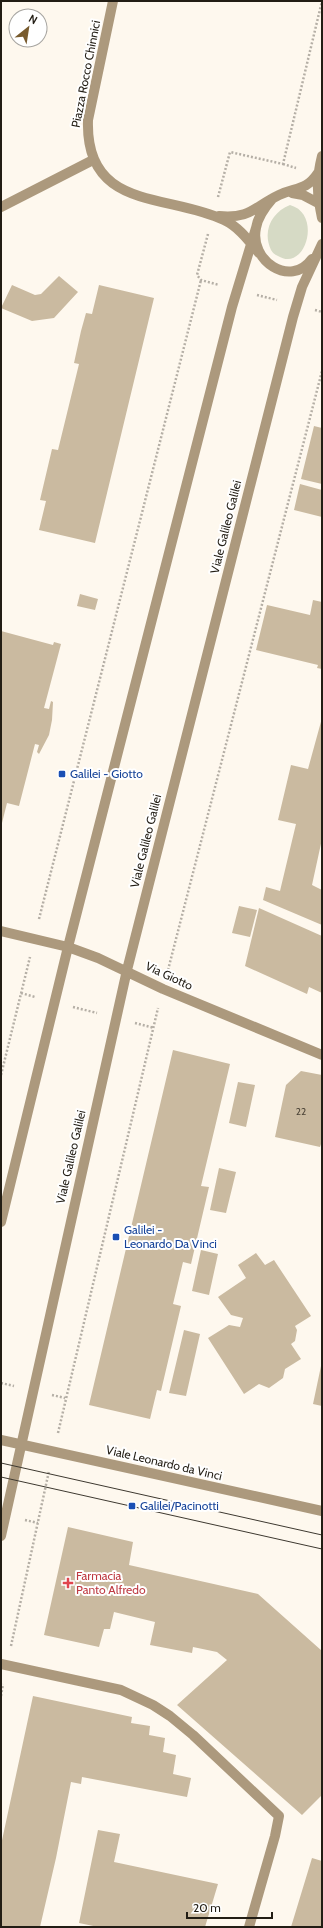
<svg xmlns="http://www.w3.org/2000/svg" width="323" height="1928" font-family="Cabin,sans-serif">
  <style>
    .green { fill: #d6dac5 }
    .building { fill: #cabaa0 }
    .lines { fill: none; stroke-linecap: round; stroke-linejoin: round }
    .path { stroke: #b5afa6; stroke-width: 2.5; stroke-dasharray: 2 2; stroke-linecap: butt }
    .minor { stroke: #ac997d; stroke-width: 10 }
    .tram { stroke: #3e3930; stroke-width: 1 }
    .transit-dot { fill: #1a4fb4; stroke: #fff; stroke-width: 1.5 }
    .health-dot { fill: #e0444e; stroke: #fff; stroke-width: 1.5 }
    .labels { text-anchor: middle; stroke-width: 4; stroke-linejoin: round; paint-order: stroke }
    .number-label { font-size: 10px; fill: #4c4437 }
    .street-label { font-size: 12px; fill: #221d14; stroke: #fff }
    .transit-label { font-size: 12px; fill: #164399; stroke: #fff; text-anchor: start }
    .health-label { font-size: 12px; fill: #be3a42; stroke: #fff; text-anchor: start }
  </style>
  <rect width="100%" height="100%" fill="#fef8ee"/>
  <path class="green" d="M290 205C323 214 305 273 278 256 274 254 273 253 271 250 262 231 272 212 290 205Z"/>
  <path class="building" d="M59 276 78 292 54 318 32 321 1 308 12 285 35 295 41 294Z
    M99 285 154 298 95 543 39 530 46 501 40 500 52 449 58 450 79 364 74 363 81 331 86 313 92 314Z
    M314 426 322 428V484L301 479Z
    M300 484 322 490V517L294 510Z
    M80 594 98 599 95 610 77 606Z
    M313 600 322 602V669L317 668 318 665 256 650 267 605 310 615Z
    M1 631 53 645 54 642 61 644 44 708 49 709 51 701 53 702 52 720 49 735 39 754 37 752 39 745 35 744 19 806 7 803 2 823Z
    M322 718V839L312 885 322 890V925L263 900 266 887 280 891 296 824 278 820 291 765 308 769Z
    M239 906 257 910 250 937 232 933Z
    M259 908 322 936V993L309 987 307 994 245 966Z
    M173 1050 230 1064 201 1186 209 1187 191 1264 183 1262 173 1304 181 1306 161 1391 157 1390 150 1419 89 1405Z
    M301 1071 322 1075V1141L320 1147 275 1137 286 1085Z
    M238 1082 255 1085 246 1127 229 1123Z
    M219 1168 236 1172 226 1213 210 1210Z
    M201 1250 218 1254 209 1295 192 1291Z
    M256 1253 265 1265 274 1260 311 1316 295 1326 297 1330 295 1341 291 1344 301 1359 285 1369 283 1378 269 1388 259 1384 244 1394 208 1338 229 1325 240 1327 243 1318 231 1315 218 1297 246 1278 238 1265Z
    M184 1330 200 1334 186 1396 169 1393Z
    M321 1366H322V1406L313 1404Z
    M68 1527 133 1542 129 1565 258 1594 322 1651V1795L302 1815 177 1705 227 1660 217 1652 193 1647 192 1653 150 1645 155 1622 114 1612 110 1629H104L99 1647 44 1635Z
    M33 1696 132 1717 131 1723 150 1726 149 1735 165 1738 163 1752 176 1755 173 1774 191 1778 187 1797 82 1777 81 1784 71 1782 56 1858 40 1927H1V1845Z
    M98 1830 120 1834 114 1862 218 1884 205 1927H98L79 1923Z
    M312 1858 322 1861V1927H291Z"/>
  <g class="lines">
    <path class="path" d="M283 164 296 168
      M218 197 230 152 283 164 322 1
      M208 234 197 275 201 280 219 285
      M257 295 277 300
      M315 310 322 312
      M39 919 201 280
      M168 970 322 371
      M21 993 35 997
      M73 1007 97 1013
      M135 1023 154 1028
      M1 1075 30 957
      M1 1383 14 1386
      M52 1395 65 1398
      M58 1433 158 1008
      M25 1520 38 1523
      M11 1646 49 1471
      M1 1696 3 1684"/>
    <path class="minor" d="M113 1 88 120C85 211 167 193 224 220 239 227 249 241 259 253
      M322 156C316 180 317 194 322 218
      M292 193 303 195 322 205
      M273 198C265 207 258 216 256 228 249 260 290 289 312 259
      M1 207 93 160
      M219 216C250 219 254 207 279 195 296 187 306 191 318 173
      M1 931 68 947 98 958 163 989 322 1055
      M1 1222 68 947 232 307 256 228
      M1 1440 322 1511
      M1 1536 127 970 293 317 302 287 322 244
      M1 1664 121 1690 153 1705 170 1716 193 1735 279 1816 275 1836 249 1927"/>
    <path class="tram" d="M1 1463 322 1535
      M1 1477 322 1549"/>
  </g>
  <g class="transit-dot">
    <rect x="58" y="770" width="8" height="8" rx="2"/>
    <rect x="112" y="1233" width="8" height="8" rx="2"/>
    <rect x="128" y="1502" width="8" height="8" rx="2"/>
  </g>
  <path class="health-dot" d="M66 1577h4v4h4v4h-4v4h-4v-4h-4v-4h4z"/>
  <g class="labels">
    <g class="number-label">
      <text x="301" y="1115">22</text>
    </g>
    <g class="street-label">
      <text transform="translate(86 74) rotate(-79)" y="4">Piazza Rocco Chinnici</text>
      <text transform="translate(226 527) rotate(-76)" y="4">Viale Galileo Galilei</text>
      <text transform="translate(146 841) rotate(-76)" y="4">Viale Galileo Galilei</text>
      <text transform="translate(169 976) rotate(25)" y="4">Via Giotto</text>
      <text transform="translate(71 1157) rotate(-77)" y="4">Viale Galileo Galilei</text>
      <text transform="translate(164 1463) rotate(13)" y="4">Viale Leonardo da Vinci</text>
    </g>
    <g class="transit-label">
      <text x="70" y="778">Galilei - Giotto</text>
      <text x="124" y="1234">Galilei -<tspan x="124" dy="14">Leonardo Da Vinci</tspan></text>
      <text x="140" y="1510">Galilei/Pacinotti</text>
    </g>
    <g class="health-label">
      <text x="76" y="1580">Farmacia<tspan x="76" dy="14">Panto Alfredo</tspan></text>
    </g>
  </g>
  <rect width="323" height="1928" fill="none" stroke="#221d14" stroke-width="4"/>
  <g transform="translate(28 28) rotate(30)"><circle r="19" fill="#ffffff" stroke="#a7a5a1"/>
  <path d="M0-3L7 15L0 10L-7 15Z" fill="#785b2e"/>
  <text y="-6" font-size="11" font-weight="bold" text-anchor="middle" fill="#221d14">N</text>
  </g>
  <path d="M187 1912v6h85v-6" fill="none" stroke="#221d14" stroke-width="2"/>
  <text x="193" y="1912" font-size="12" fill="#221d14" stroke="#ffffff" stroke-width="3" paint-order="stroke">20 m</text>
</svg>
